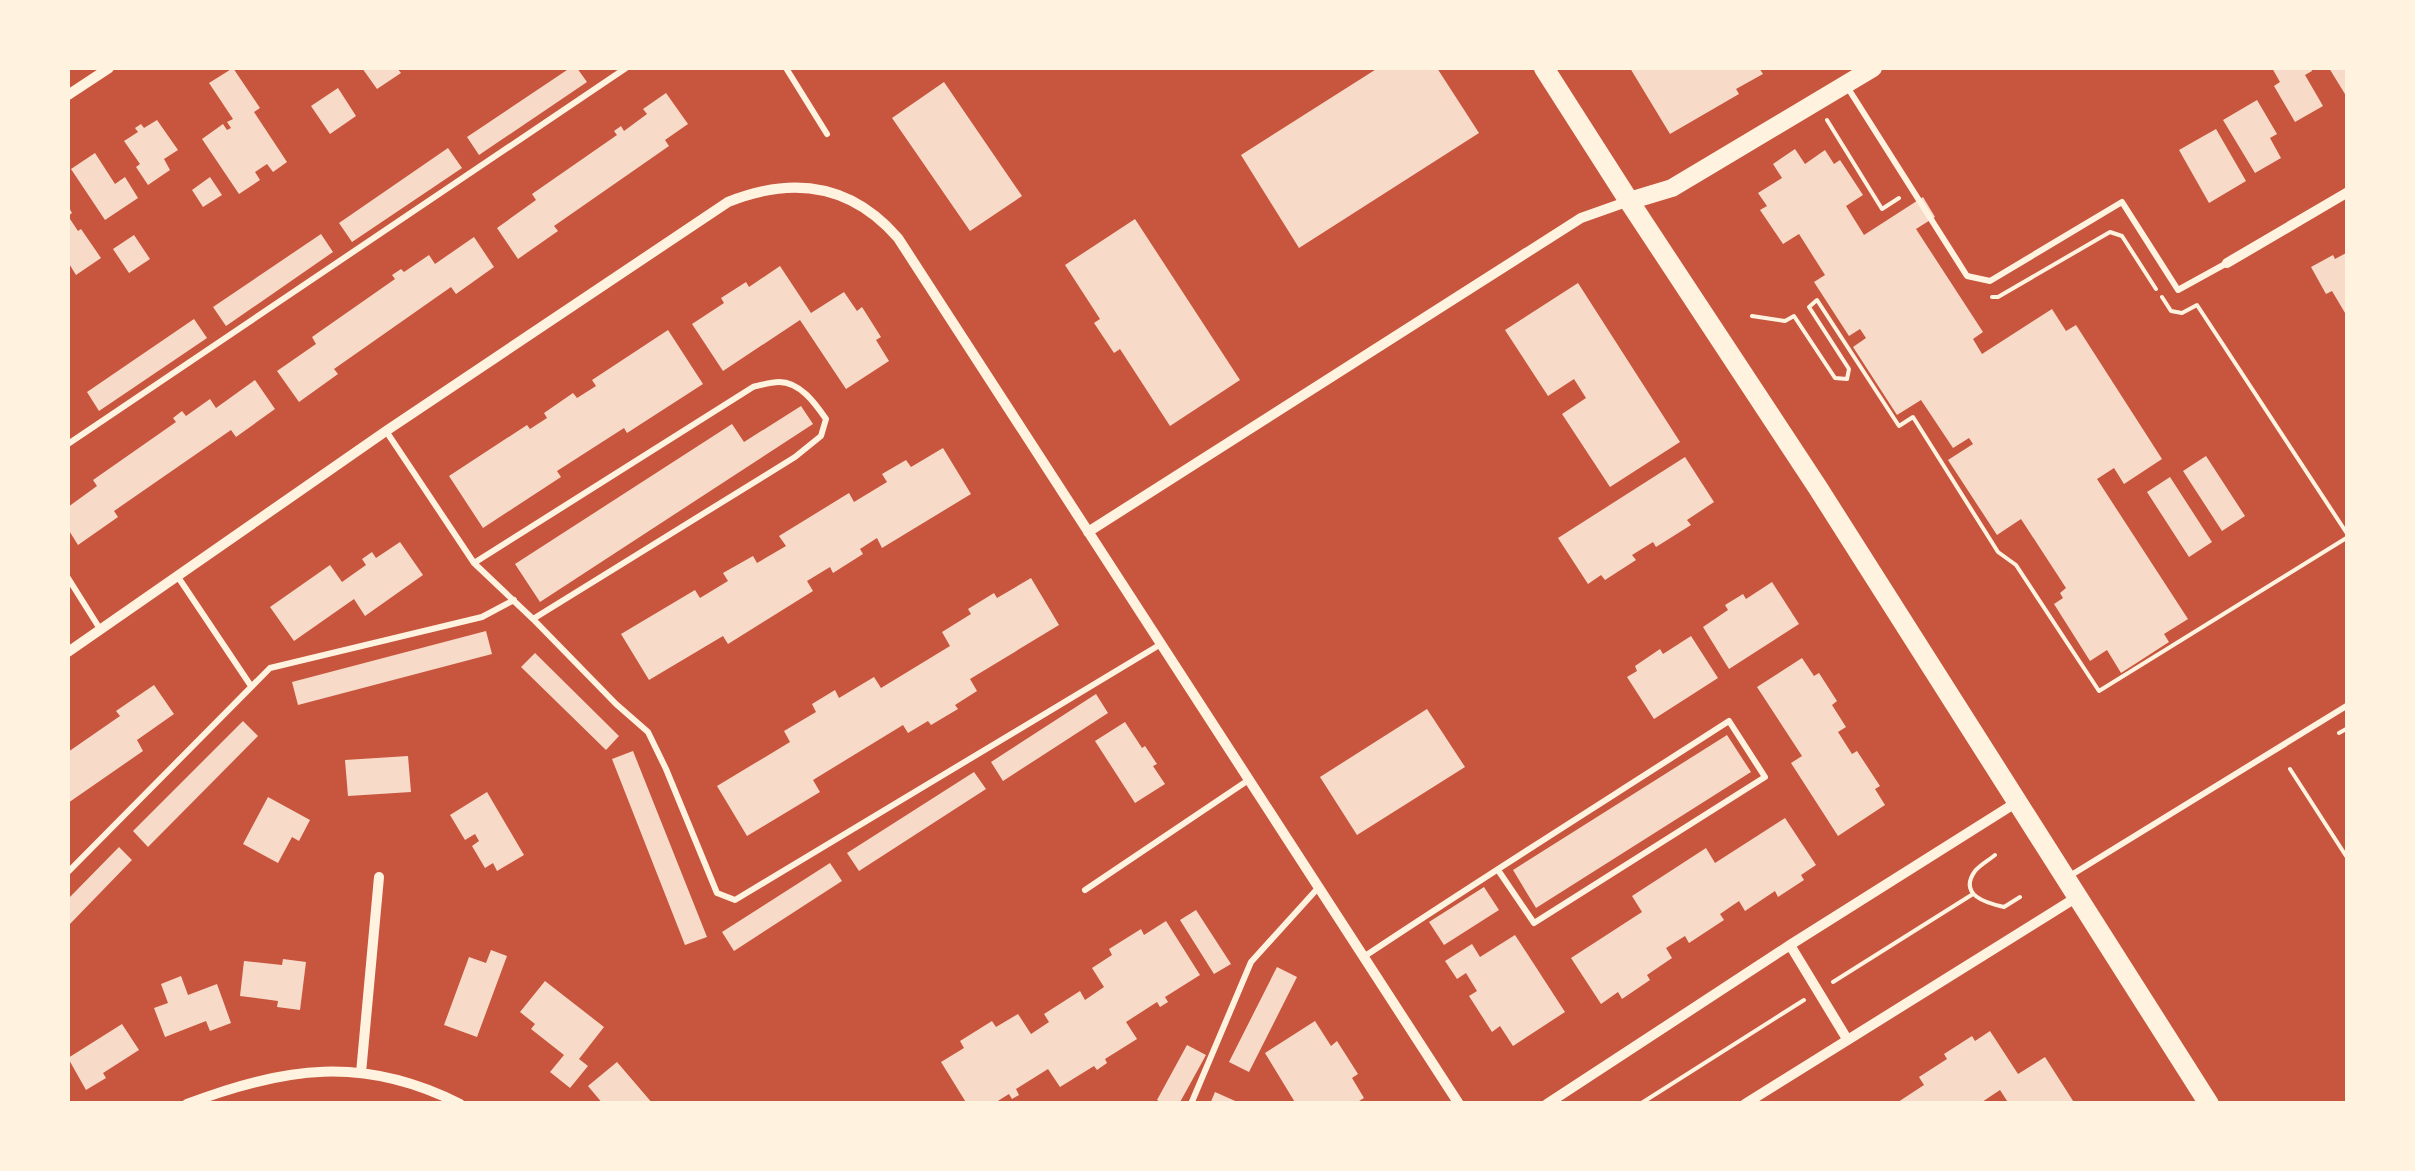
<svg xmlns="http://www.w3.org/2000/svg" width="2415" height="1171" font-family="'Exo 2',sans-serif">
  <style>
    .building { fill: #f7dbc8 }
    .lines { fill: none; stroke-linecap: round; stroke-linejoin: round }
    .path { stroke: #fff3e0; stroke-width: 4 }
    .service { stroke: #fff3e0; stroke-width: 6 }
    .minor { stroke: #fff3e0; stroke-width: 10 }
    .tertiary { stroke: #fff3e0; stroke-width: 18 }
    .secondary { stroke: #fff3e0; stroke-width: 20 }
  </style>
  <rect width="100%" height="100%" fill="#c8553d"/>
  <path class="building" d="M233 68 260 108 254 112 287 162 273 172 267 164 255 172 260 180 239 194 202 139 223 124 227 130 231 128 227 122 233 119 209 83Z
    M362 68H397L401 73 377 89Z
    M570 68H577L587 82 479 155 467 137Z
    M1378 68H1437L1479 133 1299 248 1241 155Z
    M1630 68H1759L1763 74 1736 89 1739 94 1670 134Z
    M2272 68H2311L2312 71 2305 75 2323 106 2295 122 2274 86 2280 82Z
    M2329 68H2348V99Z
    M944 82 1022 196 970 231 892 118Z
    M338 88 356 116 330 134 311 106Z
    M666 93 688 124 665 140 669 146 554 226 558 231 518 259 497 228 536 200 532 194 617 135 614 131 621 126 624 131 647 114 643 109Z
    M2257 100 2277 134 2270 138 2281 158 2255 173 2223 120Z
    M157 120 178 150 164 159 170 170 148 185 136 167 140 164 124 141 138 132 135 128 141 124 144 128Z
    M2216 129 2246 181 2209 203 2179 150Z
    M448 148 462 168 352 242 339 223Z
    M1795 149 1805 164 1825 150 1834 164 1840 160 1863 195 1846 206 1864 235 1923 197 1935 217 1916 229 1983 332 1973 339 1982 354 2052 309 2066 331 2076 325 2162 459 2124 484 2114 468 2097 479 2188 619 2164 634 2169 642 2121 673 2107 650 2090 661 2054 604 2063 598 2060 593 2066 588 2021 519 1997 535 1948 460 1973 444 1969 438 1953 448 1921 400 1897 415 1853 347 1866 338 1860 329 1849 336 1814 282 1825 275 1799 234 1783 244 1760 210 1767 206 1758 193 1782 178 1773 164Z
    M95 153 115 184 125 177 138 198 105 220 71 169Z
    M210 177 222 195 203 207 192 190Z
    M68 206 72 213 68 216 78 231 81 229 101 258 76 275 68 262Z
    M1135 219 1240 380 1170 426 1120 349 1114 353 1094 323 1100 319 1065 265Z
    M321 234 333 252 226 326 213 307Z
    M134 235 150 259 129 273 113 249Z
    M474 237 494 267 456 294 451 287 334 369 338 374 299 402 277 371 316 344 312 337 395 279 392 275 401 269 404 272 429 255 435 264Z
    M2348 252V318L2332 291 2326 294 2311 267 2333 255 2335 259Z
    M780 266 811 313 844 292 857 311 862 307 881 337 876 340 889 361 846 389 800 320 723 371 692 324 724 303 721 298 746 282 749 287Z
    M1578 283 1680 442 1610 487 1562 414 1586 398 1574 379 1548 396 1505 330Z
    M194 319 207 338 99 411 87 392Z
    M668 330 703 384 627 433 624 428 557 471 561 477 483 528 449 476 527 425 530 429 547 418 544 413 573 393 577 398 596 386 592 380Z
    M255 380 275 409 236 437 231 430 114 511 118 517 78 545 68 529V507L97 486 93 480 176 422 173 418 182 411 186 416 210 399 216 408Z
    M801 406 813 424 540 602 515 564 732 424 744 442Z
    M943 448 971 494 882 548 877 538 860 549 863 554 833 573 830 567 807 581 813 591 728 644 723 636 649 680 621 634 695 590 700 598 728 581 723 573 753 556 757 563 786 546 779 536 849 493 854 502 887 482 882 474 906 460 911 467Z
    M2206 456 2245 516 2222 531 2183 471Z
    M1685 457 1714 502 1687 520 1691 525 1656 547 1653 542 1632 555 1636 560 1605 580 1601 575 1588 584 1558 538Z
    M2170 477 2212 542 2189 557 2147 492Z
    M400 542 423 575 365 616 354 599 294 641 270 607 330 565 342 582 366 565 362 559 372 552 376 558Z
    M1031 578 1059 625 970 679 977 691 955 705 958 709 931 725 928 721 908 733 903 725 813 780 820 792 747 836 717 786 790 742 784 731 816 712 812 704 835 690 839 698 874 677 881 688 950 646 942 632 971 614 968 609 994 593 997 598Z
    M1772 582 1799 624 1729 669 1703 627 1728 610 1725 605 1743 594 1746 599Z
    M486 631 492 654 298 705 292 682Z
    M1691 636 1718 678 1654 719 1627 677 1637 671 1635 666 1660 649 1663 654Z
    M535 653 619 736 606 750 521 667Z
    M1802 658 1814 676 1819 673 1837 701 1832 705 1846 727 1838 732 1852 754 1857 751 1880 786 1875 789 1885 805 1838 836 1791 763 1802 756 1757 687Z
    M154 685 174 714 137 740 143 751 68 803V752L120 716 116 711Z
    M1096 694 1108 713 1003 781 991 762Z
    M1427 709 1465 767 1357 835 1320 777Z
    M243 721 258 736 148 847 133 831Z
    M1125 722 1142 748 1145 746 1157 764 1153 766 1165 784 1135 803 1095 741Z
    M1727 735 1751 772 1536 908 1513 870Z
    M633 751 707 937 685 945 612 759Z
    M408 756 411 792 348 796 345 760Z
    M974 772 986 789 859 871 847 853Z
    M487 792 524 855 497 871 493 863 485 868 472 846 479 841 475 834 465 840 450 815Z
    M268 797 310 820 299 841 292 837 278 863 243 844Z
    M1785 818 1816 865 1801 875 1804 880 1778 897 1775 891 1745 911 1739 901 1720 914 1724 920 1689 943 1685 936 1666 948 1672 958 1647 975 1650 980 1622 999 1618 992 1601 1004 1571 958 1642 912 1632 896 1706 848 1715 863Z
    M119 847 132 860 68 926V899Z
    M830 863 842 881 734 951 722 932Z
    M1484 887 1499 910 1444 945 1429 922Z
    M1196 910 1231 964 1214 974 1180 920Z
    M1166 921 1200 975 1165 997 1168 1002 1160 1007 1157 1002 1126 1022 1137 1039 1105 1059 1107 1063 1097 1070 1094 1066 1060 1087 1048 1069 1016 1089 1019 1095 1012 1099 1009 1094 993 1104H967L941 1062 964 1048 960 1041 992 1021 996 1027 1018 1014 1031 1034 1049 1022 1044 1014 1080 991 1085 1000 1104 987 1092 968 1112 955 1109 949 1141 929 1144 935Z
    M1515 935 1565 1012 1513 1046 1500 1026 1492 1032 1469 996 1477 991 1466 973 1457 979 1445 961 1472 944 1480 957Z
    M491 950 507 956 477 1037 444 1025 469 957 486 963Z
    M283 959 306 962 300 1010 277 1007 278 1001 240 996 244 961 282 965Z
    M1277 967 1297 977 1249 1072 1229 1062Z
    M181 976 188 995 217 984 231 1023 210 1031 206 1021 165 1037 154 1008 168 1003 161 984Z
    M545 981 604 1027 579 1059 588 1066 570 1088 550 1072 564 1055 531 1029 535 1024 520 1012Z
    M1315 1021 1331 1046 1337 1041 1358 1074 1352 1078 1364 1098 1354 1104H1296L1265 1053Z
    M122 1024 139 1050 103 1073 106 1078 86 1090 68 1058Z
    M1990 1031 2018 1074 2045 1057 2075 1104H2009L2000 1090 1979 1104H1895L1924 1085 1919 1077 1947 1059 1944 1054 1972 1036 1975 1041Z
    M1187 1045 1206 1055 1179 1104H1164L1157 1100Z
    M617 1062 653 1104H603L588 1086Z
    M1215 1092 1242 1104H1210Z"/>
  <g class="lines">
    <path class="path" d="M1827 120 1882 209 1899 198
      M1992 297H1998L2110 232 2122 236 2156 289
      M2162 297 2171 311 2182 313 2197 305 2348 535
      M1752 316 1785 321 1794 316 1835 378 1847 379 1849 369 1809 307 1817 300 1899 426 1913 417 1998 552 2016 565 2099 691 2348 537
      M2339 733 2348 728
      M2290 769 2348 859
      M1995 855C1989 860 1980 865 1975 871 1958 895 1986 903 2004 907L2020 897
      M1833 982 1973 894
      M1640 1104 1804 1000"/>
    <path class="service" d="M786 68 827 134
      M1846 85 1967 276 1990 281 2122 202 2178 290 2227 263
      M386 431 474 563 753 387C761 385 771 382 779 382 800 382 815 403 826 419L821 436 795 457 533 619 616 704 648 732 666 769 717 893 735 900 1161 644
      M68 444 626 68
      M474 563 533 619
      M178 577 251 686
      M68 578 100 629
      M68 872 270 668 482 617 514 600
      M2068 877 2348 705
      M1085 890 1250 779
      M1365 956C1485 876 1608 799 1729 721L1765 777 1534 923 1498 870
      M1191 1104 1251 962 1318 888"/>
    <path class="minor" d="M68 95 109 68
      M2227 263 2348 192
      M1088 532 1581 218 1629 201
      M68 652 386 431 728 202C793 176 851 184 898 238L1459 1104
      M1790 945 1847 1039
      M361 1073 379 877
      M187 1104C285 1067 363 1055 460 1104
      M1547 1104 1790 945 2017 802
      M1745 1104 2077 897"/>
    <path class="tertiary" d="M1629 201 1672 188 1873 68"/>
    <path class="secondary" d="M1544 68 1629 201 1818 488 2209 1104"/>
  </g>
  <rect width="2415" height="1171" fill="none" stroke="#fff3e0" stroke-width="140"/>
</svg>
